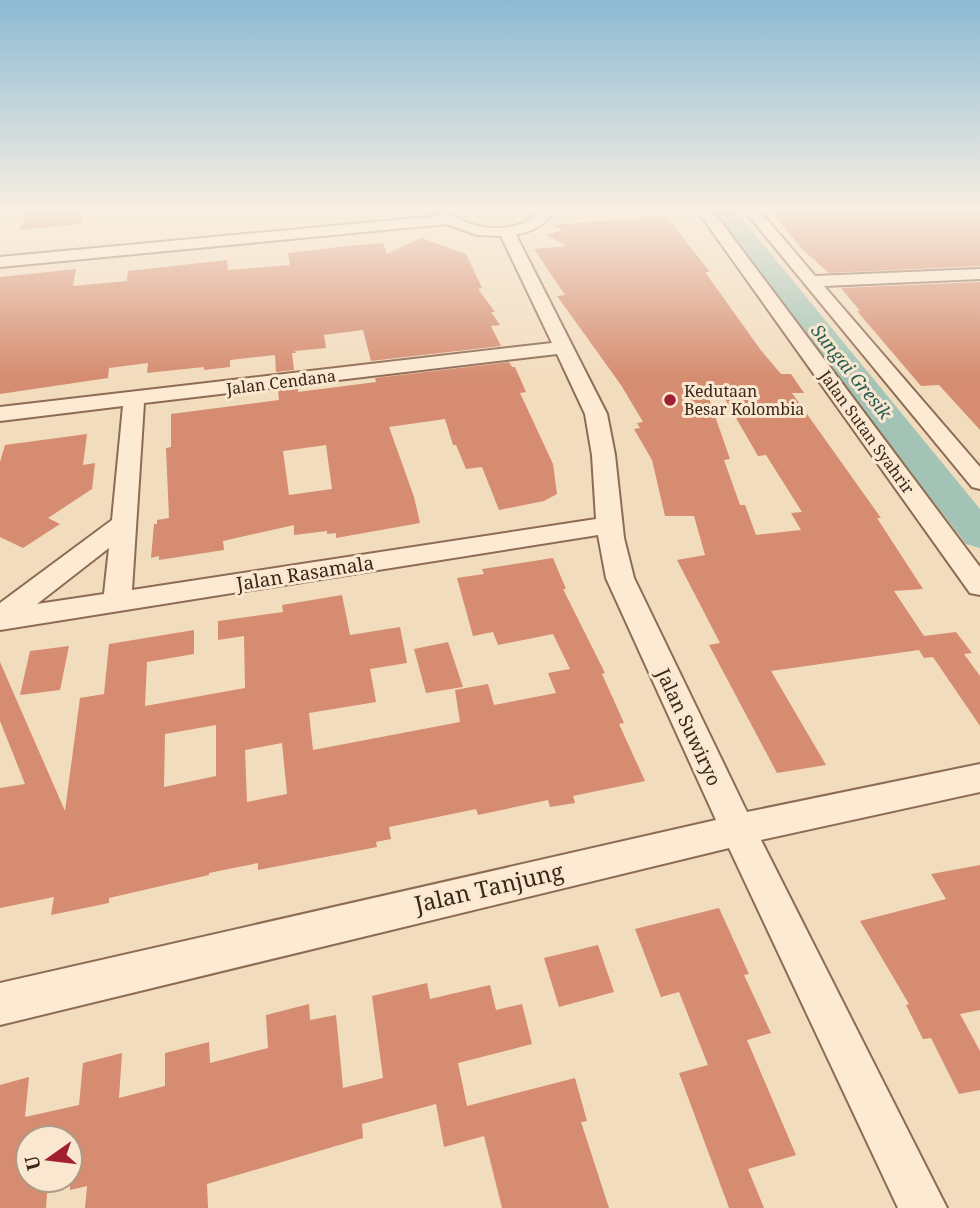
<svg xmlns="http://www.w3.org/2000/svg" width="980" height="1208" font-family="'Noto Serif',serif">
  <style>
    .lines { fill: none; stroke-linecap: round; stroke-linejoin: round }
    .river { fill: #a2c3b5; fill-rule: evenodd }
    .building { fill: #d58c70; fill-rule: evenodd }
    .minor-casing { stroke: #8d6b55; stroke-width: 4 }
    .minor { fill: #fcead2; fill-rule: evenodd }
    .poi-dot { fill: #a21e31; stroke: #f9e7cf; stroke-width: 2.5 }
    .labels { text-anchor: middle; stroke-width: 6; stroke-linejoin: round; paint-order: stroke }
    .far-street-label { font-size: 16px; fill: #3a261b; stroke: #f9e7cf }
    .far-poi-label { font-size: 16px; fill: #3a261b; stroke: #f9e7cf; text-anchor: start }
    .far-water-label { font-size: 18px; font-style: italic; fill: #295c52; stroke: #f9e7cf }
    .street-label { font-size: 19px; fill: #3a261b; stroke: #f9e7cf }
    .near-street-label { font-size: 23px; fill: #3a261b; stroke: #f9e7cf }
  </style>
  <rect width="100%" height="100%" fill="#f2dcbe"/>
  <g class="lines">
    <path class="river" d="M710 210H735L980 509V548L966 544Z"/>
  </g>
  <path class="building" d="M29 210H82L83 224 19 230Z
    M770 210H980V266L829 273 803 250Z
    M666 216 710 272H705L760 349 781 374H791L804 393H792L881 518H877L923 589 894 591 924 636 956 632 972 653 964 654 980 676V726L933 657 924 658 919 650 771 671 826 765 777 773 709 645 720 643 677 560 705 555 694 516H665L652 460 634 429 640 428 637 423 643 422 621 385 557 296 565 295 534 249 567 246 546 235 563 230 553 225ZM717 385 758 456 766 455 802 512 791 513 801 530 756 535 745 505H740L724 460 730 459 706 390Z
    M421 238 466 254 482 288 478 289 495 312H491L500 325 491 326 501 346 371 361 363 330 324 335 326 348 295 351 296 353H292L294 370 276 372 275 355 230 360V367L204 370V367L147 373 148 363 109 368 108 378 0 394V277L76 269 73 286 127 281 128 271 227 260 228 270 290 265 288 253 347 246 383 243 387 254Z
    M980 282V430L939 385 921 386 857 311H860L841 288Z
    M509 362 512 367H515L526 392 520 393 553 464 557 494 544 501 499 510 482 467 466 469 456 445H453L445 419 389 427 414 497 420 523 336 538V533L327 534V531L294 535V525L223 541 224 550 159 560V556L151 558 154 524H157V520L169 518 166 448 171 447V414L279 400 278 390 298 387V392L376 382 375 378ZM326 445 332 489 289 495 283 451Z
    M87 434 83 465 95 463 92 489 48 518 60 524 23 548 0 537V462L5 445Z
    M553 558 566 589H563L605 673 602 674 624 723 619 724 645 781 573 796 575 803 550 807 548 800 478 815 476 809 389 827 391 839 376 842 377 847 258 870V863L209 873V875L109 898V903L51 915 54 897 0 908V788L25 784 0 721V662L65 811 80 698 104 694 109 644 194 630V654L147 662 145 706 245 688 244 636 218 640V621L283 612 282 605 342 595 350 635 400 627 407 663 370 669 376 702 309 713 313 750 460 722 455 690 488 684 494 705 556 693 548 673 570 669 553 634 498 645 493 632 473 636 457 578 484 574 482 569ZM216 725V776L164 787 165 734ZM282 743 287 794 247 802 245 750Z
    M448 642 463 687 426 693 414 649Z
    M69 646 60 690 20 695 30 651Z
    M980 865V1010L960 1014 980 1051V1090L959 1094 931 1038 923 1039 906 1005 909 1004 860 921 946 899 931 874Z
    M719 908 749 974 744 975 771 1033 747 1040 796 1155 748 1169 764 1208H729L679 1073 708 1065 679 992 661 997 635 929Z
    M598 945 614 992 559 1007 544 958Z
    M427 983 430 999 490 985 496 1010 522 1004 532 1044 458 1063 467 1106 575 1078 587 1121 581 1122 609 1208H502L484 1136 444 1147 436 1104 362 1124 363 1138 207 1184 208 1208H85L87 1186 70 1190V1138H28V1180H48L46 1208H0V1085L29 1077 25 1117 79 1105 83 1063 122 1053 119 1098 165 1086V1053L209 1042 210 1063 268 1048 266 1015 309 1004 310 1020 336 1015 343 1088 383 1078 372 996Z"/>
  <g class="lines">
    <defs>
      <path id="minor" d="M434 210C454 210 451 217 468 223 489 231 526 231 539 210H554C544 226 534 230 516 235L607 414 615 455 624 538 634 578 747 812 980 764V792L761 840 947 1208H898L729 848 0 1025V983L716 820 606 578 598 535 0 630V603L112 520 123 406 0 421V407L552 343 501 236 477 235 447 224 0 267V257L438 216ZM557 354 585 414 592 455 596 519 132 590 144 403ZM109 548 104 594 37 604Z
        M697 210H712L980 567V595L970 593Z
        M744 210H759L815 276 980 269V279L824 286 980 467V489L972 487Z"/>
    </defs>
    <use href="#minor" class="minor-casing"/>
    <use href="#minor" class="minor"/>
  </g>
  <linearGradient id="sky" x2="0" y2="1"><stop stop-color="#8cbad4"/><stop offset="0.55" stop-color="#f9efe2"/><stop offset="1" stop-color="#f9efe2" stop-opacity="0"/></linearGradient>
  <rect width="980" height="379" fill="url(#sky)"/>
  <circle class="poi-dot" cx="670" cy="400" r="7"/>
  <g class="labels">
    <g class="far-street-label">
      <text transform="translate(281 382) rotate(-7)" y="6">Jalan Cendana</text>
      <text transform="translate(867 432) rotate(54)" y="6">Jalan Sutan Syahrir</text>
    </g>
    <g class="far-poi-label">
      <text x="684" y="397">Kedutaan<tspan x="684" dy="18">Besar Kolombia</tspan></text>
    </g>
    <g class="far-water-label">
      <text transform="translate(851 372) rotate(51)" y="6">Sungai Gresik</text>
    </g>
    <g class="street-label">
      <text transform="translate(305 573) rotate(-9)" y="7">Jalan Rasamala</text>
      <text transform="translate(689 727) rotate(65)" y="7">Jalan Suwiryo</text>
    </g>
    <g class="near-street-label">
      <text transform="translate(489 888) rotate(-13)" y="8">Jalan Tanjung</text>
    </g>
  </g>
  <g transform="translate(49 1159) rotate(256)"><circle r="33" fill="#f9e7cf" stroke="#ad9a87" stroke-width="2"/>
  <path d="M0-5L12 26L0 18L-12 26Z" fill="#a21e31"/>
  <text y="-10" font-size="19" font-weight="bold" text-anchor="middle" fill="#3a261b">U</text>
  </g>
</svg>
